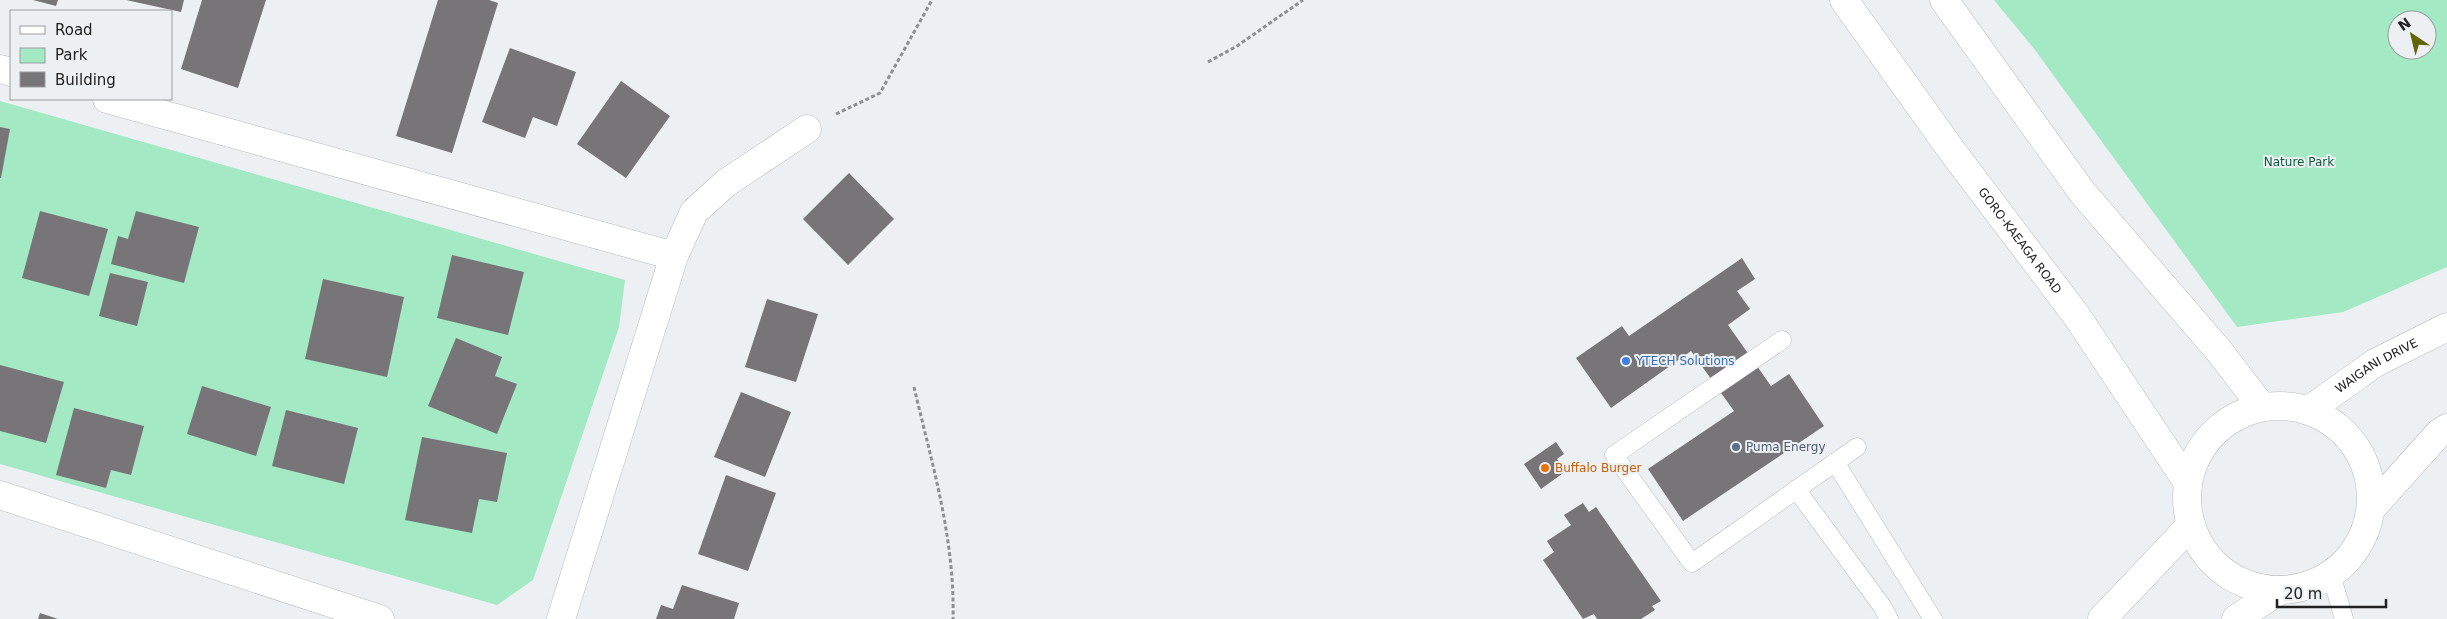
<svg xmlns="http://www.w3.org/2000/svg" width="2447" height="619" font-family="'DejaVu Sans',sans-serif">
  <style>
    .green { fill: #a3e9c3; fill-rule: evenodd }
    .building { fill: #787578 }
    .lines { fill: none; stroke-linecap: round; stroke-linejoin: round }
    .service-casing { stroke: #b7b9bc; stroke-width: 19 }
    .minor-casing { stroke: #b7b9bc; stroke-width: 29 }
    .primary-casing { stroke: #b7b9bc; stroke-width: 29 }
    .trunk-casing { stroke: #b7b9bc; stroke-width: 29 }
    .path { stroke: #8e9091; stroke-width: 3; stroke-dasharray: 4 2.5; stroke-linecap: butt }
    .service { stroke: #fff; stroke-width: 18 }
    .minor { stroke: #fff; stroke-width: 28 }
    .primary { stroke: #fff; stroke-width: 28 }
    .trunk { stroke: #fff; stroke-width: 28 }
    .shop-dot { fill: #3f7fe0; stroke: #edf0f2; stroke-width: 2 }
    .service-dot { fill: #5c6f8a; stroke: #edf0f2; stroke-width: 2 }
    .food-dot { fill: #e8710a; stroke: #edf0f2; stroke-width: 2 }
    .labels { text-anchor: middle; stroke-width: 4; stroke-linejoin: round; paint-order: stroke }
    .park-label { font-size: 12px; fill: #0d5b3b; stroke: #edf0f2 }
    .street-label { font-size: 12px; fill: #202122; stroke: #edf0f2 }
    .shop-label { font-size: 12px; fill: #366cbe; stroke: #edf0f2; text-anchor: start }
    .service-label { font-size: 12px; fill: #4e5e75; stroke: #edf0f2; text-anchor: start }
    .food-label { font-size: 12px; fill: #c56008; stroke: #edf0f2; text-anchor: start }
  </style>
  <rect width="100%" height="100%" fill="#edf0f2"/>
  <path class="green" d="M1994 0H2447V267L2343 312 2237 327 2035 50ZM2397 20H2427V50H2397Z
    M0 101 625 280 619 327 533 580 497 605 0 464Z"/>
  <path class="building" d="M33 0H58L56 6Z
    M126 0H184L181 12Z
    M202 0H266L238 88 181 69Z
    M438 0H489L498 3 452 153 396 136Z
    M510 48 576 72 557 126 533 117 525 138 482 122Z
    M621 81 670 116 626 178 577 144Z
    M0 127 10 129 1 178H0Z
    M849 173 894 219 848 265 803 219Z
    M40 211 108 229 89 296 22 278Z
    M136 211 199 227 184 283 111 264 118 236 128 239Z
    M452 255 524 272 508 335 437 318Z
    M1742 258 1755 279 1737 291 1750 309 1728 325 1771 386 1789 374 1824 426 1683 521 1648 469 1734 411 1691 351 1611 408 1576 358 1622 326 1629 336Z
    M110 273 148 282 137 326 99 316Z
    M323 279 404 297 387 377 305 359Z
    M767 299 818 314 796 382 745 367Z
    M456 338 502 357 495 376 517 384 497 434 428 406Z
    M0 365 64 382 46 443 0 431Z
    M202 386 271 407 256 456 187 434Z
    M741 392 791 412 765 477 714 457Z
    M74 408 144 426 131 475 111 470 106 488 56 475Z
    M286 410 358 428 344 484 272 466Z
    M422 437 507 453 497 502 479 499 472 533 405 520Z
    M1556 442 1564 454 1557 459 1566 471 1541 489 1524 464Z
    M726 475 776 493 748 571 698 554Z
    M1583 503 1589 512 1596 507 1661 601 1652 606 1655 610 1641 619H1597L1594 614 1583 619 1543 560 1554 552 1547 541 1571 525 1564 515Z
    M682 585 739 603 734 619H656L661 605 673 609Z
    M40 613 58 619H38Z"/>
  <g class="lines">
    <defs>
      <path id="service" d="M1782 340 1614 455 1692 563 1857 447
        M1835 462 1933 619
        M1796 489 1882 606 1889 619
        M2331 574 2344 619"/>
      <path id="minor" d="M0 69 11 72
        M107 99 674 256
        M0 495 380 619
        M561 619 674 256 694 212 726 183 807 129"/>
      <g id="primary">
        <path id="s1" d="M1844 0 1952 151 2076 315 2188 483"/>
        <path d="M1944 0 2082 192 2219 351 2262 407"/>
        <circle cx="2279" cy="498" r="92"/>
        <path d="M2102 619 2191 525"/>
        <path d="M2236 619 2280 590"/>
      </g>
      <g id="trunk">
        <path id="s2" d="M2309 410 2375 363 2447 327"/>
        <path d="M2371 509 2439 433 2447 428"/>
      </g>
    </defs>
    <use href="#service" class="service-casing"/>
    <use href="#minor" class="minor-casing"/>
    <use href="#primary" class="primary-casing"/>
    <use href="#trunk" class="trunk-casing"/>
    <path class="path" d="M1208 62 1237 46 1303 0
      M836 114 880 93 932 0
      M914 387C932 464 955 539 953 619"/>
    <use href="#service" class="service"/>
    <use href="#minor" class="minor"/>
    <use href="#primary" class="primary"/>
    <use href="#trunk" class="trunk"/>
  </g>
  <circle class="shop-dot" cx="1626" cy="361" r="5"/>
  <circle class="service-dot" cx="1736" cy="447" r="5"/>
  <circle class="food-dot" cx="1545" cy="468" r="5"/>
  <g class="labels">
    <g class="park-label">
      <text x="2299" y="166">Nature Park</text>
    </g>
    <g class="street-label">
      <text dy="4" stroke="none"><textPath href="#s1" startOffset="298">GORO-KAEAGA ROAD</textPath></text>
      <text dy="4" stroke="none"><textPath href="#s2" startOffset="81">WAIGANI DRIVE</textPath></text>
    </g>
    <g class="shop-label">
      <text x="1636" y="365">YTECH Solutions</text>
    </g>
    <g class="service-label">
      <text x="1746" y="451">Puma Energy</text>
    </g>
    <g class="food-label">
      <text x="1555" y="472">Buffalo Burger</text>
    </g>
  </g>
  <rect x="10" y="10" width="162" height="90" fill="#edf0f2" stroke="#9b9d9f"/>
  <rect x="20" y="26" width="25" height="8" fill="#ffffff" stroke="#9b9d9f"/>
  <text x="55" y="35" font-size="15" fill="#202122">Road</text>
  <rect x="20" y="48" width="25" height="15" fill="#a3e9c3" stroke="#9b9d9f"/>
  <text x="55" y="60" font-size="15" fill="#202122">Park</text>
  <rect x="20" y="72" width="25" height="15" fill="#787578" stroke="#9b9d9f"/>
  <text x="55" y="85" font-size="15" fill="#202122">Building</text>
  <g transform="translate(2412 35) rotate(325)"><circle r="24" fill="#edf0f2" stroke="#9b9d9f"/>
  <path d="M0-4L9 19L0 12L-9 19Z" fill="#616603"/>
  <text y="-8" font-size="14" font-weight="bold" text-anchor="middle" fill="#202122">N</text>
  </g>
  <path d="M2277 599v8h109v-8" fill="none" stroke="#202122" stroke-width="2.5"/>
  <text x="2284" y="599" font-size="15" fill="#202122" stroke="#edf0f2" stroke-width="4" paint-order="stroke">20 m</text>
</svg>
